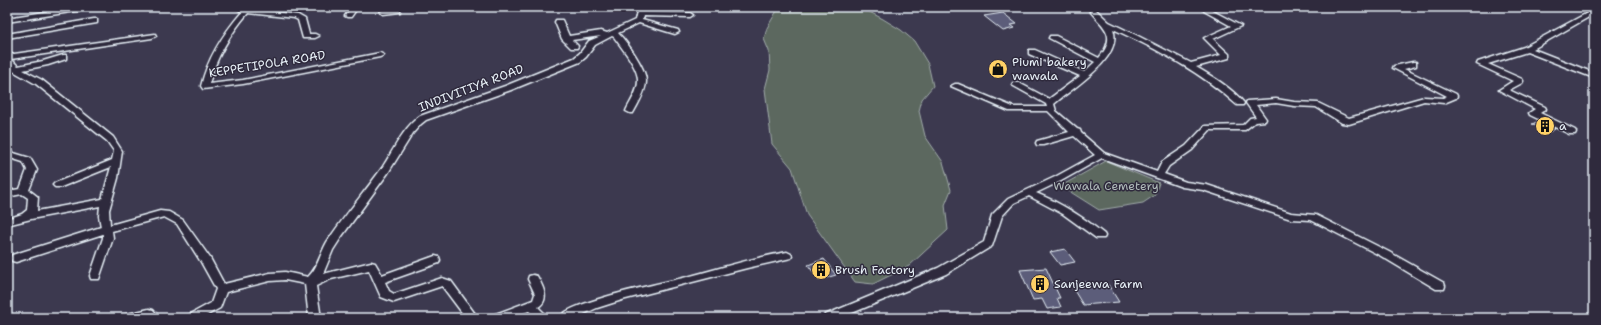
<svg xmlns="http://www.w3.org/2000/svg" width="1601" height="325" font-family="'Shantell Sans',sans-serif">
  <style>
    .green { fill: #5b685e; stroke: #a2acab }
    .building { fill: #5b5d7a; stroke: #e8f1f8 }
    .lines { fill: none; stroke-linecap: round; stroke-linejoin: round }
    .minor-casing { stroke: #e8f1f8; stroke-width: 3 }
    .minor { fill: #2f2a3d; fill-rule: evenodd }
    .labels { text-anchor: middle; stroke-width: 3; stroke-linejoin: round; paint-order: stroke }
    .poi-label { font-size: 12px; fill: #e8f1f8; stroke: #2f2a3d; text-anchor: start }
    .street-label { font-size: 12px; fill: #e8f1f8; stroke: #2f2a3d }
    .park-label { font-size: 12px; fill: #b0baba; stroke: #2f2a3d }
  </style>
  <rect width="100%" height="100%" fill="#3c394f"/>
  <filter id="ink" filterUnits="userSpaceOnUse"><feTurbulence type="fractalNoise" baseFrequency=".025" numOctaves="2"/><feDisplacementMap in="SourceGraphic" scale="8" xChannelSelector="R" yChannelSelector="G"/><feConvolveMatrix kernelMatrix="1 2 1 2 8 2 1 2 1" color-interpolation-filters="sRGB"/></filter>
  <g filter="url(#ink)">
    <path class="green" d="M779 7H860L883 19 901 30 914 41 928 64 933 86 922 99 919 111 925 136 943 162 951 190 945 205 948 230 909 266 873 284 855 282 807 215 792 168 772 144 765 89 770 70 769 51 764 39 767 28Z
      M1106 161 1159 183 1155 195 1143 203 1099 210 1061 186Z"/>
    <path class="building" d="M1003 13 1017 24 1010 25 1014 28 1003 31 984 16Z
      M1539 121 1555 129 1549 132 1532 124Z
      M1065 249 1075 262 1060 265 1050 252Z
      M824 259 836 275 819 280 808 265Z
      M1046 268 1060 298H1057L1061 307 1047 309 1042 299 1033 300 1020 270Z
      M1086 282 1088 286 1107 283 1119 302 1083 305 1070 284Z"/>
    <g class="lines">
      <defs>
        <path id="minor" d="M76 7 86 8 83 10 7 22V18Z
          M235 7 298 15 305 19 309 34H315L319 36 315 38H303L298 20 294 18 248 13C230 34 216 57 209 84L243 80 380 53 384 55 380 57 243 84 203 89 201 86C208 57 223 34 242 12Z
          M352 7H358L351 17H347L345 16Z
          M638 7H644V12L690 13 693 15 690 17 643 16 642 20 678 30 679 32 675 34 639 23 618 33C627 42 646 68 646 81 646 91 638 104 633 113H630L626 111C630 102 638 92 638 81 639 68 621 47 614 37L612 36 595 45 586 57 580 62 511 90 426 120 421 124 413 133 388 173 342 236 333 250 323 274 371 262 375 263 382 275 435 256 439 257 440 260 439 263 385 282 389 291 394 294 442 278 451 281 478 318H466L442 286 394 302 381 297 369 270 331 279 316 286 321 318H309L305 284 285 280 270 281 226 292 220 308 202 318H187L189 315 211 303 216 289 201 262 177 224 164 217 112 231 113 238 100 276 99 279H91L90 276 103 238V234L16 262 12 261 11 258 12 255 101 227 99 216 100 206 31 219 7 225V219L22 214 27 210 28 198 22 194 7 197V191L20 189 27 170 23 162 7 157V151L30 158 37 170 29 190 38 197 37 211 102 199 111 167 61 187H55L53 185 55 183 112 160 114 151 107 141 36 84 13 71 7 64V55L155 34 156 36 152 38 11 59 18 66 43 61 63 55H66V59L48 65 23 70 42 80 113 137 122 151 118 178 109 210 110 225 160 211 169 212 183 220 210 258 224 284 270 273 285 272 308 277C318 268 320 254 327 242 344 216 364 193 382 168 394 150 402 129 420 116L505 86 574 58 580 53 589 41 601 36 572 40 578 46 577 48H571L562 39 555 22 556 20H562L569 36 601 31 607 33 635 20Z
          M959 7H970C968 10 961 10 959 7Z
          M1087 7H1093L1109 22 1138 36 1191 63 1221 55 1204 38 1231 26 1204 11 1203 7H1223L1220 9 1211 10 1241 26 1213 39 1229 54V58L1196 67C1213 77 1232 88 1244 103L1243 105H1237C1201 72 1157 49 1113 29 1124 58 1072 88 1054 104L1056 111 1077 129 1080 130 1081 133 1104 153 1157 172 1162 162 1186 146 1205 126 1243 125 1250 118 1256 117 1246 103 1247 101 1276 99 1294 102 1318 103 1349 118 1424 97 1443 98 1447 96 1393 68 1394 66 1413 62H1416V66L1404 69 1456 94 1457 96 1456 98 1444 103 1424 101 1349 124 1342 123 1316 107 1294 106 1276 103 1256 105 1266 119 1265 121 1255 122 1245 130H1210L1192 150 1169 166 1164 174 1186 182 1207 185 1291 213 1316 215 1389 252 1444 283 1445 286 1444 289H1436L1381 256 1311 220 1291 219 1203 190 1182 187 1102 158 1061 181 1036 193C1061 203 1083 217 1104 234L1105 236 1104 238H1096L1063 214 1029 196 1014 203 1002 216 992 246 946 274 840 318H823L825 315 938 268 984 242 992 215 1008 199 1055 177 1095 155 1074 136 1043 145H1037L1036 143 1037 141 1069 132 1048 111H1009L951 86 955 84H958L1013 107H1047L1046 104 1012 85 1013 83H1019L1049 99 1080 76 1029 54V50H1035L1084 72 1095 62 1049 38 1050 36H1056L1099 58C1120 32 1100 26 1087 7Z
          M398 9 400 10V12L383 14 380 12 383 10Z
          M1594 10V14L1533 49 1594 73V78L1527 52 1488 64 1522 79 1523 81 1522 83 1509 90 1545 107 1546 109 1540 113 1575 130 1576 132 1575 134H1569L1530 115 1529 113 1535 109 1499 90 1513 81 1477 64 1478 62 1524 47 1591 11Z
          M94 19H97V23L7 38V34Z
          M787 252 791 254 792 256 791 258 747 268 622 300 597 308 575 318H559C568 302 662 283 683 278 718 269 752 258 787 252Z
          M533 275 537 276C542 285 551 300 538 307L549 318H536L529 311 509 318H491L493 315 533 300 535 294 528 279 529 276Z
          M149 309 153 310 160 318H121L123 315Z"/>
      </defs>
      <use href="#minor" class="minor-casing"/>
      <use href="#minor" class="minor"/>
    </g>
  </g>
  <defs>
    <symbol id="shop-disc" viewBox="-11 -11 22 22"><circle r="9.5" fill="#ffd166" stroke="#2f2a3d"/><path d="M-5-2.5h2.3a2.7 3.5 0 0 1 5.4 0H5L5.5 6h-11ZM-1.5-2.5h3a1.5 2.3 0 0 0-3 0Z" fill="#111"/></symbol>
    <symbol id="building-disc" viewBox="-11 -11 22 22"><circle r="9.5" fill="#ffd166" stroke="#2f2a3d"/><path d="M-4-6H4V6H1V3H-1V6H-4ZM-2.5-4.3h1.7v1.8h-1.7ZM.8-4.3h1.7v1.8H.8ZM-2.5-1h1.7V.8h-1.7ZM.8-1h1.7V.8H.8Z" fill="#111"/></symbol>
  </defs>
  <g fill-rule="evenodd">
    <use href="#shop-disc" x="987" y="58" width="22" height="22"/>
    <use href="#building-disc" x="1534" y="115" width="22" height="22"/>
    <use href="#building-disc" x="810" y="259" width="22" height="22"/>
    <use href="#building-disc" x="1029" y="273" width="22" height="22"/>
  </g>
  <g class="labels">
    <g class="poi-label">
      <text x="1012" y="66">Piumi bakery<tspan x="1012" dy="14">wawala</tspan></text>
      <text x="1559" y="130">a</text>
      <text x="835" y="274">Brush Factory</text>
      <text x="1054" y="288">Sanjeewa Farm</text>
    </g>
    <g class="street-label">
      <text transform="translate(267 64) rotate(-9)" y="4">KEPPETIPOLA ROAD</text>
      <text transform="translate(471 88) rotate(-21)" y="4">INDIVITIYA ROAD</text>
    </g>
    <g class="park-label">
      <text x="1106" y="190">Wawala Cemetery</text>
    </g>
  </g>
  <rect width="1601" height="325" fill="none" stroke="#2f2a3d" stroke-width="24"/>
  <rect x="12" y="12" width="1577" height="301" fill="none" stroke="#e8f1f8" stroke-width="1.5" filter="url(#ink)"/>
</svg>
